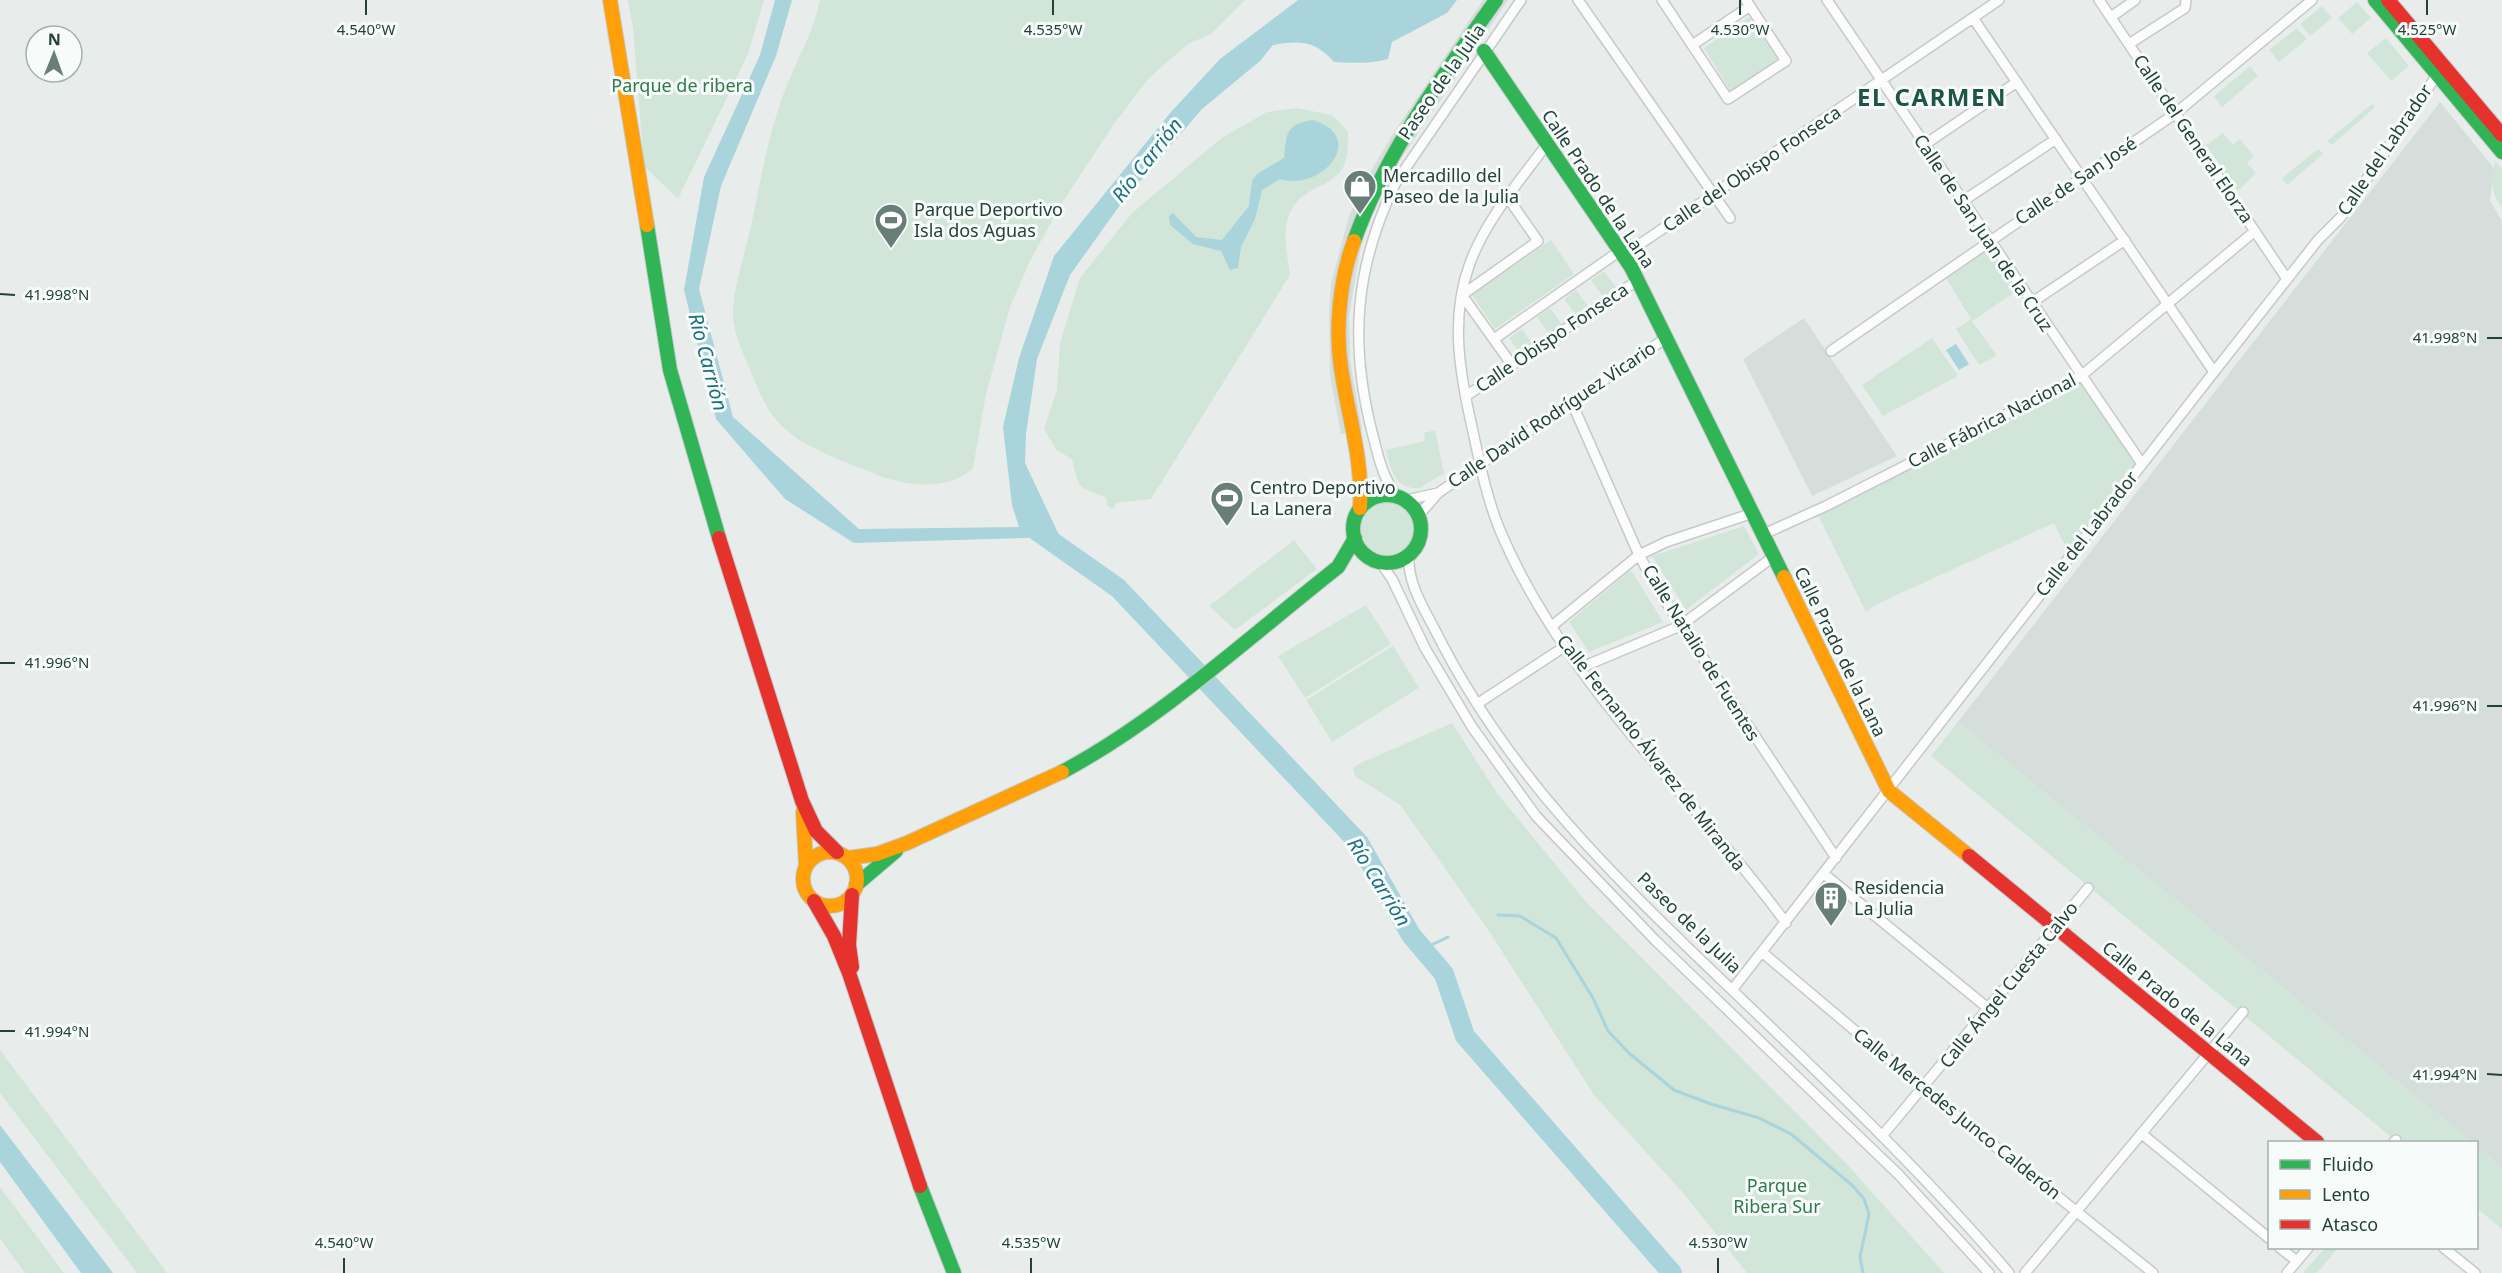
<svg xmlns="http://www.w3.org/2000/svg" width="2502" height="1273" font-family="'Noto Sans',sans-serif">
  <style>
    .built { fill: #d6dedb }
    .green { fill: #d1e6d8 }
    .water { fill: #a9d4db }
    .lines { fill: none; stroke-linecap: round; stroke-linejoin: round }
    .stream { stroke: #a9d4db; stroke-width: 3 }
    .river { stroke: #a9d4db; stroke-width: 20 }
    .street-casing { stroke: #c5cac8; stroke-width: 12 }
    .fast-casing { stroke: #c3cbc8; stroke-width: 16 }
    .slow-casing { stroke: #c3cbc8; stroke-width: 16 }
    .jam-casing { stroke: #c3cbc8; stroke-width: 16 }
    .street { stroke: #fcfcfc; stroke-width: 9 }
    .fast { stroke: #30b455; stroke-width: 14 }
    .slow { stroke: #ff9f0a; stroke-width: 14 }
    .jam { stroke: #e5322d; stroke-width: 14 }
    .ticks { fill: none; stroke: #24423a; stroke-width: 2 }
    .labels { text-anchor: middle; stroke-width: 6; stroke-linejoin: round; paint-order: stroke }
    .street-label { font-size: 18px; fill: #24423a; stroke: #f7fbf9 }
    .park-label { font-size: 18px; fill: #2d7a4b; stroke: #f7fbf9 }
    .poi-label { font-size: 18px; fill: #24423a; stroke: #f7fbf9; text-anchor: start }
    .water-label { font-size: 20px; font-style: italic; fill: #1c6f80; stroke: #f7fbf9 }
    .district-label { font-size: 24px; font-weight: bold; letter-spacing: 1.5px; fill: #1f5548; stroke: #f7fbf9 }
    .ticks-label { font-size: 15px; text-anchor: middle; fill: #24423a; stroke: #f7fbf9; stroke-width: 6; stroke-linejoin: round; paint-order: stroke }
  </style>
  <rect width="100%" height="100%" fill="#e8edeb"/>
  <path class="built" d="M1483 0H1508L1392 172 1373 211 1361 246 1349 316 1350 360 1362 429 1341 434 1330 376 1329 313 1331 284 1348 219 1361 188 1394 132Z
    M2440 102 2494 168 2490 201 2502 221V1168L2477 1147 2476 1142H2471L1958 722Z
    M1804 318 1897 456 1812 496 1743 359Z"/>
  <path class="green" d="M628 0H764L748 54 678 199 644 166 633 28Z
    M820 0H1245L1211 34 1188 44 1148 79 1114 124 1060 206 1030 261 1010 307 986 394 973 468C949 492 904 486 875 474 840 459 796 447 773 416 762 401 756 383 749 367 741 350 732 329 733 310 735 281 745 254 751 226 761 178 769 130 787 85 799 56 814 30 820 0Z
    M2357 2 2371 18 2352 34 2338 18Z
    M2322 6 2332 18 2310 36 2300 24Z
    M1749 17 1778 60 1731 92 1704 48Z
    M2297 28 2307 39 2279 62 2269 50Z
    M2386 38 2409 66 2391 81 2367 53Z
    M2250 66 2258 76 2222 107 2214 96Z
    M2372 104 2375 107 2332 145 2327 141Z
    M1296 108 1332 115 1348 131C1348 144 1349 161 1340 172 1324 191 1299 186 1288 218 1282 235 1288 258 1290 275L1151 499 1116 503 1113 509 1107 506 1106 498C1078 485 1080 493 1072 459L1056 450 1044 429 1057 390 1060 343 1080 278 1132 213 1223 137 1267 112Z
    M2223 133 2233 145 2240 139 2254 156 2247 163 2256 173 2238 191 2206 145Z
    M2318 149 2323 154 2287 185 2282 178Z
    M2495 161 2502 169V207C2489 192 2492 180 2495 161Z
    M1551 240 1574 274 1495 329 1472 295Z
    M1989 241 2021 288 1972 321 1997 356 1979 365 1956 329 1971 319 1943 273Z
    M1604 271 1616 287 1603 296 1591 280Z
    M1576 290 1588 306 1576 315 1564 299Z
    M1550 308 1562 325 1549 334 1537 317Z
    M1522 329 1534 346 1521 355 1509 338Z
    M1932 338 1958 376 1883 416 1862 385Z
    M2081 376 2142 464 2074 552 2066 548 2054 523 1875 605 1866 612 1816 511Z
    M1435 430 1444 473 1420 488C1395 490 1391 470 1386 450L1425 441 1424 433Z
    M1353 529a34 34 0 1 1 68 0a34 34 0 1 1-68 0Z
    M1744 526 1759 554 1686 610 1652 556Z
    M1294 540 1317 569 1235 630 1209 606Z
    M1631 570 1663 622 1589 652 1569 622Z
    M1366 605 1391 644 1305 698 1278 656Z
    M1393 646 1419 688 1332 742 1306 700Z
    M1958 722 2471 1142H2397L1931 756Z
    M1452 723 1497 793 1587 903 1847 1164 1944 1273H1747L1684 1194 1594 1095 1485 925 1400 805 1355 776 1353 768 1361 763Z
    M0 1050 162 1266 167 1273H137L0 1093Z
    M2477 1147 2502 1168V1229L2477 1208Z
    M0 1187 64 1273H25L0 1239Z
    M2325 1248H2338L2317 1273H2303Z"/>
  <path class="water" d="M775 0H792L776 56 721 186 699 289 733 417 859 529 1019 527 1012 505 1003 427 1019 358 1054 256 1171 112 1220 59 1298 0H1457L1447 13 1392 42 1388 59C1372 64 1351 63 1334 62 1316 41 1300 40 1273 45L1260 61 1202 109 1123 201 1070 275 1037 359 1026 434 1025 463 1060 537 854 543 785 499 716 419 684 290 704 177 760 55Z
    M1312 120C1369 136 1322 192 1280 179L1262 190 1255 219 1241 247 1238 268 1230 270 1221 251 1193 244 1170 225 1169 216 1173 213 1196 237 1222 240 1249 206 1252 181 1257 174 1284 158C1287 133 1285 125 1312 120Z
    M1956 344 1969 364 1959 370 1946 350Z
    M0 1125 113 1273H81L0 1162Z"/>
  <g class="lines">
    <path class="stream" d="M1498 915 1520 916 1556 938 1593 998 1608 1031 1629 1053 1674 1090 1711 1104 1759 1118 1791 1134 1853 1186 1864 1199 1869 1214 1860 1257 1863 1273
      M1423 949 1448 937"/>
    <path class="river" d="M1032 518 1037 531 1118 588 1359 843 1411 935 1444 974 1465 1036 1672 1273"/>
    <defs>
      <path id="street" d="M1578 0 1730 218
        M1662 0 1728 99 1786 61 1746 0
        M1827 0 2142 464
        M2099 0 2287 279
        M2111 17 2135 0
        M1973 18 2214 372
        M1694 44 1750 6
        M2129 44 2185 8 2186 0
        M1547 144C1519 182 1484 222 1469 266 1451 316 1459 368 1470 418 1478 454 1485 493 1499 528 1562 680 1690 792 1786 923
        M1924 145 2017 82
        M1508 198 1538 241 1462 295 1512 365
        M1963 201 2056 139
        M1624 255 1999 0
        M2031 303 2125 240
        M1494 339 1621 250
        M1831 351 2176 113 2312 0
        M1466 396 1638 280
        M1572 403 1639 555 1658 590 1836 858
        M1397 496C1382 477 1378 455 1372 432 1349 342 1355 266 1396 182L1521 0
        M1406 500 1438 493
        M1419 515 1438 493 1666 338
        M1764 534 1826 506 2081 376 2255 231
        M1409 555C1407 582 1423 607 1435 630 1508 776 1614 877 1730 988 1826 1080 1923 1172 2009 1273
        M1380 562 1392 579 1425 648 1472 727 1536 816 1655 940 1899 1175 1989 1273
        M1552 626 1639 555 1666 542 1753 513
        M1580 668 1680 626 1773 557
        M1477 704 1564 647
        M1824 874 1989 1009
        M1763 953 1924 1089 2153 1273
        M1732 990 2214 372 2318 240 2341 217 2437 75
        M2142 1134 2270 1239
        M1882 1136 2088 888
        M2394 1142 2396 1140
        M2280 1248 2297 1261
        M2444 1248 2475 1273
        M2025 1273 2243 1012
        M2287 1273 2308 1248"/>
      <path id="fast" d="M2375 0 2502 152
        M1484 51 1631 267 1784 577
        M647 225 670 370 719 538
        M1354 241C1386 151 1442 77 1496 0
        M1353 529a34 34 0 1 1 68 0a34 34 0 1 1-68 0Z
        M1062 772C1161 719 1249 637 1338 567L1355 538
        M856 885 896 851
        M920 1186 954 1273"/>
      <path id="slow" d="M610 0 647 225
        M1354 241C1340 279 1335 328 1341 368 1348 415 1363 459 1360 508
        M1784 577 1889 791 1969 856
        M803 812 806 865
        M803 879a27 27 0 1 1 54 0a27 27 0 1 1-54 0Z
        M848 858 877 854 907 843 1062 772"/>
      <path id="jam" d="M2388 0 2502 135
        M719 538 802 801 816 831 837 852
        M1969 856 2317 1142
        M852 895 849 945 852 967
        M814 901 834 936 849 973 920 1186"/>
    </defs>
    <use href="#street" class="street-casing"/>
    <use href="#fast" class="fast-casing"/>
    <use href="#slow" class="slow-casing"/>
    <use href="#jam" class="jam-casing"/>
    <use href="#street" class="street"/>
    <use href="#fast" class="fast"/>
    <use href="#slow" class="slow"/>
    <use href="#jam" class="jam"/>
  </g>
  <path class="ticks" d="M366 15V0M1053 15V0M1740 15V0M2427 15V0M0 294 15 295M2487 338H2502M0 663H15M2487 706H2502M0 1031H15M2487 1074 2502 1075M344 1273V1258M1031 1273V1258M1718 1273V1258"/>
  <defs>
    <symbol id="shop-pin" viewBox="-11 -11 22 30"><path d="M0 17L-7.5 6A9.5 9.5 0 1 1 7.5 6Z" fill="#697e78" stroke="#f7fbf9"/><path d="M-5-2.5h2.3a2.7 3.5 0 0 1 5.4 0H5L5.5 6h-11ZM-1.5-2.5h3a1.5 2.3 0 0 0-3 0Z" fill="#fff"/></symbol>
    <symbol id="stadium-pin" viewBox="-11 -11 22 30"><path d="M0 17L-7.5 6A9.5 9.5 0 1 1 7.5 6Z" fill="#697e78" stroke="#f7fbf9"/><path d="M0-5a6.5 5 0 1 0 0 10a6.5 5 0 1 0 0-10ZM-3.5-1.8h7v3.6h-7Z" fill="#fff"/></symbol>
    <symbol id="building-pin" viewBox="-11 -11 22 30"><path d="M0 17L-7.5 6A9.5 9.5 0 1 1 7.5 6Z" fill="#697e78" stroke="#f7fbf9"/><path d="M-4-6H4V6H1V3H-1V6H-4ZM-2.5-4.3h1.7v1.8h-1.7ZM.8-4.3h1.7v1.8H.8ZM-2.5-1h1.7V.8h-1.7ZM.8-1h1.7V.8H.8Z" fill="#fff"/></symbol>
  </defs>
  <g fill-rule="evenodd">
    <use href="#shop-pin" x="1341" y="167" width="38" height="52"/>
    <use href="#stadium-pin" x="872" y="201" width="38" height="52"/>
    <use href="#stadium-pin" x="1208" y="479" width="38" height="52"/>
    <use href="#building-pin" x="1812" y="879" width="38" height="52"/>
  </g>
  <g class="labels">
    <g class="street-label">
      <text transform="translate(1442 82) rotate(-55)" y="6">Paseo de la Julia</text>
      <text transform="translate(2193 139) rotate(56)" y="6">Calle del General Elorza</text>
      <text transform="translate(2385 150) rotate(-56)" y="6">Calle del Labrador</text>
      <text transform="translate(1752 169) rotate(-34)" y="6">Calle del Obispo Fonseca</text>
      <text transform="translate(2076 181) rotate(-34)" y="6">Calle de San José</text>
      <text transform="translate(1598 189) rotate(56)" y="6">Calle Prado de la Lana</text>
      <text transform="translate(1983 233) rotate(56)" y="6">Calle de San Juan de la Cruz</text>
      <text transform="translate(1552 338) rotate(-34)" y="6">Calle Obispo Fonseca</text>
      <text transform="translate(1552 415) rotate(-34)" y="6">Calle David Rodríguez Vicario</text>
      <text transform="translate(1992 421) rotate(-27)" y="6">Calle Fábrica Nacional</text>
      <text transform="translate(2087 534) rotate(-52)" y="6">Calle del Labrador</text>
      <text transform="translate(1840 652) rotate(64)" y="6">Calle Prado de la Lana</text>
      <text transform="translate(1701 653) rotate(58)" y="6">Calle Natalio de Fuentes</text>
      <text transform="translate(1651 753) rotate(52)" y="6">Calle Fernando Álvarez de Miranda</text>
      <text transform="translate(1689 923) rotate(44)" y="6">Paseo de la Julia</text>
      <text transform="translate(2009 985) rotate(-51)" y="6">Calle Ángel Cuesta Calvo</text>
      <text transform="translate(2177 1004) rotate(39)" y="6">Calle Prado de la Lana</text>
      <text transform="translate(1957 1114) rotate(39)" y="6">Calle Mercedes Junco Calderón</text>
    </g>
    <g class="park-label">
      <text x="682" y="92">Parque de ribera</text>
      <text x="1777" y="1192">Parque<tspan x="1777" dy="21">Ribera Sur</tspan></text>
    </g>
    <g class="poi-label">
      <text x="1383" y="182">Mercadillo del<tspan x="1383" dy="21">Paseo de la Julia</tspan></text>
      <text x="914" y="216">Parque Deportivo<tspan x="914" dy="21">Isla dos Aguas</tspan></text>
      <text x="1250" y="494">Centro Deportivo<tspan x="1250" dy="21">La Lanera</tspan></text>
      <text x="1854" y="894">Residencia<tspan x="1854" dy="21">La Julia</tspan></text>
    </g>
    <g class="water-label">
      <text transform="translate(1147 160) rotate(-52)" y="7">Río Carrión</text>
      <text transform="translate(708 362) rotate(75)" y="7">Río Carrión</text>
      <text transform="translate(1379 882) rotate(58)" y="7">Río Carrión</text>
    </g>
    <g class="district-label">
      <text x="1932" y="106">EL CARMEN</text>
    </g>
  </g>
  <g class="ticks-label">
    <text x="366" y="35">4.540°W</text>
    <text x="1053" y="35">4.535°W</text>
    <text x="1740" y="35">4.530°W</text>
    <text x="2427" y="35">4.525°W</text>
    <text x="57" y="300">41.998°N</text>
    <text x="2445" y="343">41.998°N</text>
    <text x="57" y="668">41.996°N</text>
    <text x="2445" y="711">41.996°N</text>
    <text x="57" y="1037">41.994°N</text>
    <text x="2445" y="1080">41.994°N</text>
    <text x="344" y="1248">4.540°W</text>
    <text x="1031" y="1248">4.535°W</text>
    <text x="1718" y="1248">4.530°W</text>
  </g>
  <rect x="2268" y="1141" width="210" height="108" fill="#f7fbf9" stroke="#a3b1ad" stroke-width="1.5"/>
  <rect x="2280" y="1160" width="30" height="9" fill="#30b455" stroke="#a3b1ad" stroke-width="1.5"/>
  <text x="2322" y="1171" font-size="18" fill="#24423a">Fluido</text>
  <rect x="2280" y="1190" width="30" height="9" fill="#ff9f0a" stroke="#a3b1ad" stroke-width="1.5"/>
  <text x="2322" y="1201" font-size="18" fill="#24423a">Lento</text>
  <rect x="2280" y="1220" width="30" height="9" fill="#e5322d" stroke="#a3b1ad" stroke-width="1.5"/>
  <text x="2322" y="1231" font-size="18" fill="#24423a">Atasco</text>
  <g transform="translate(54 54) rotate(1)"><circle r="28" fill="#f7fbf9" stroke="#a3b1ad" stroke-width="1.5"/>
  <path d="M0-4.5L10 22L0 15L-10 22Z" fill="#697e78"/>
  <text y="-9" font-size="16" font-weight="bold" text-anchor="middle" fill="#24423a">N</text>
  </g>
</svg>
